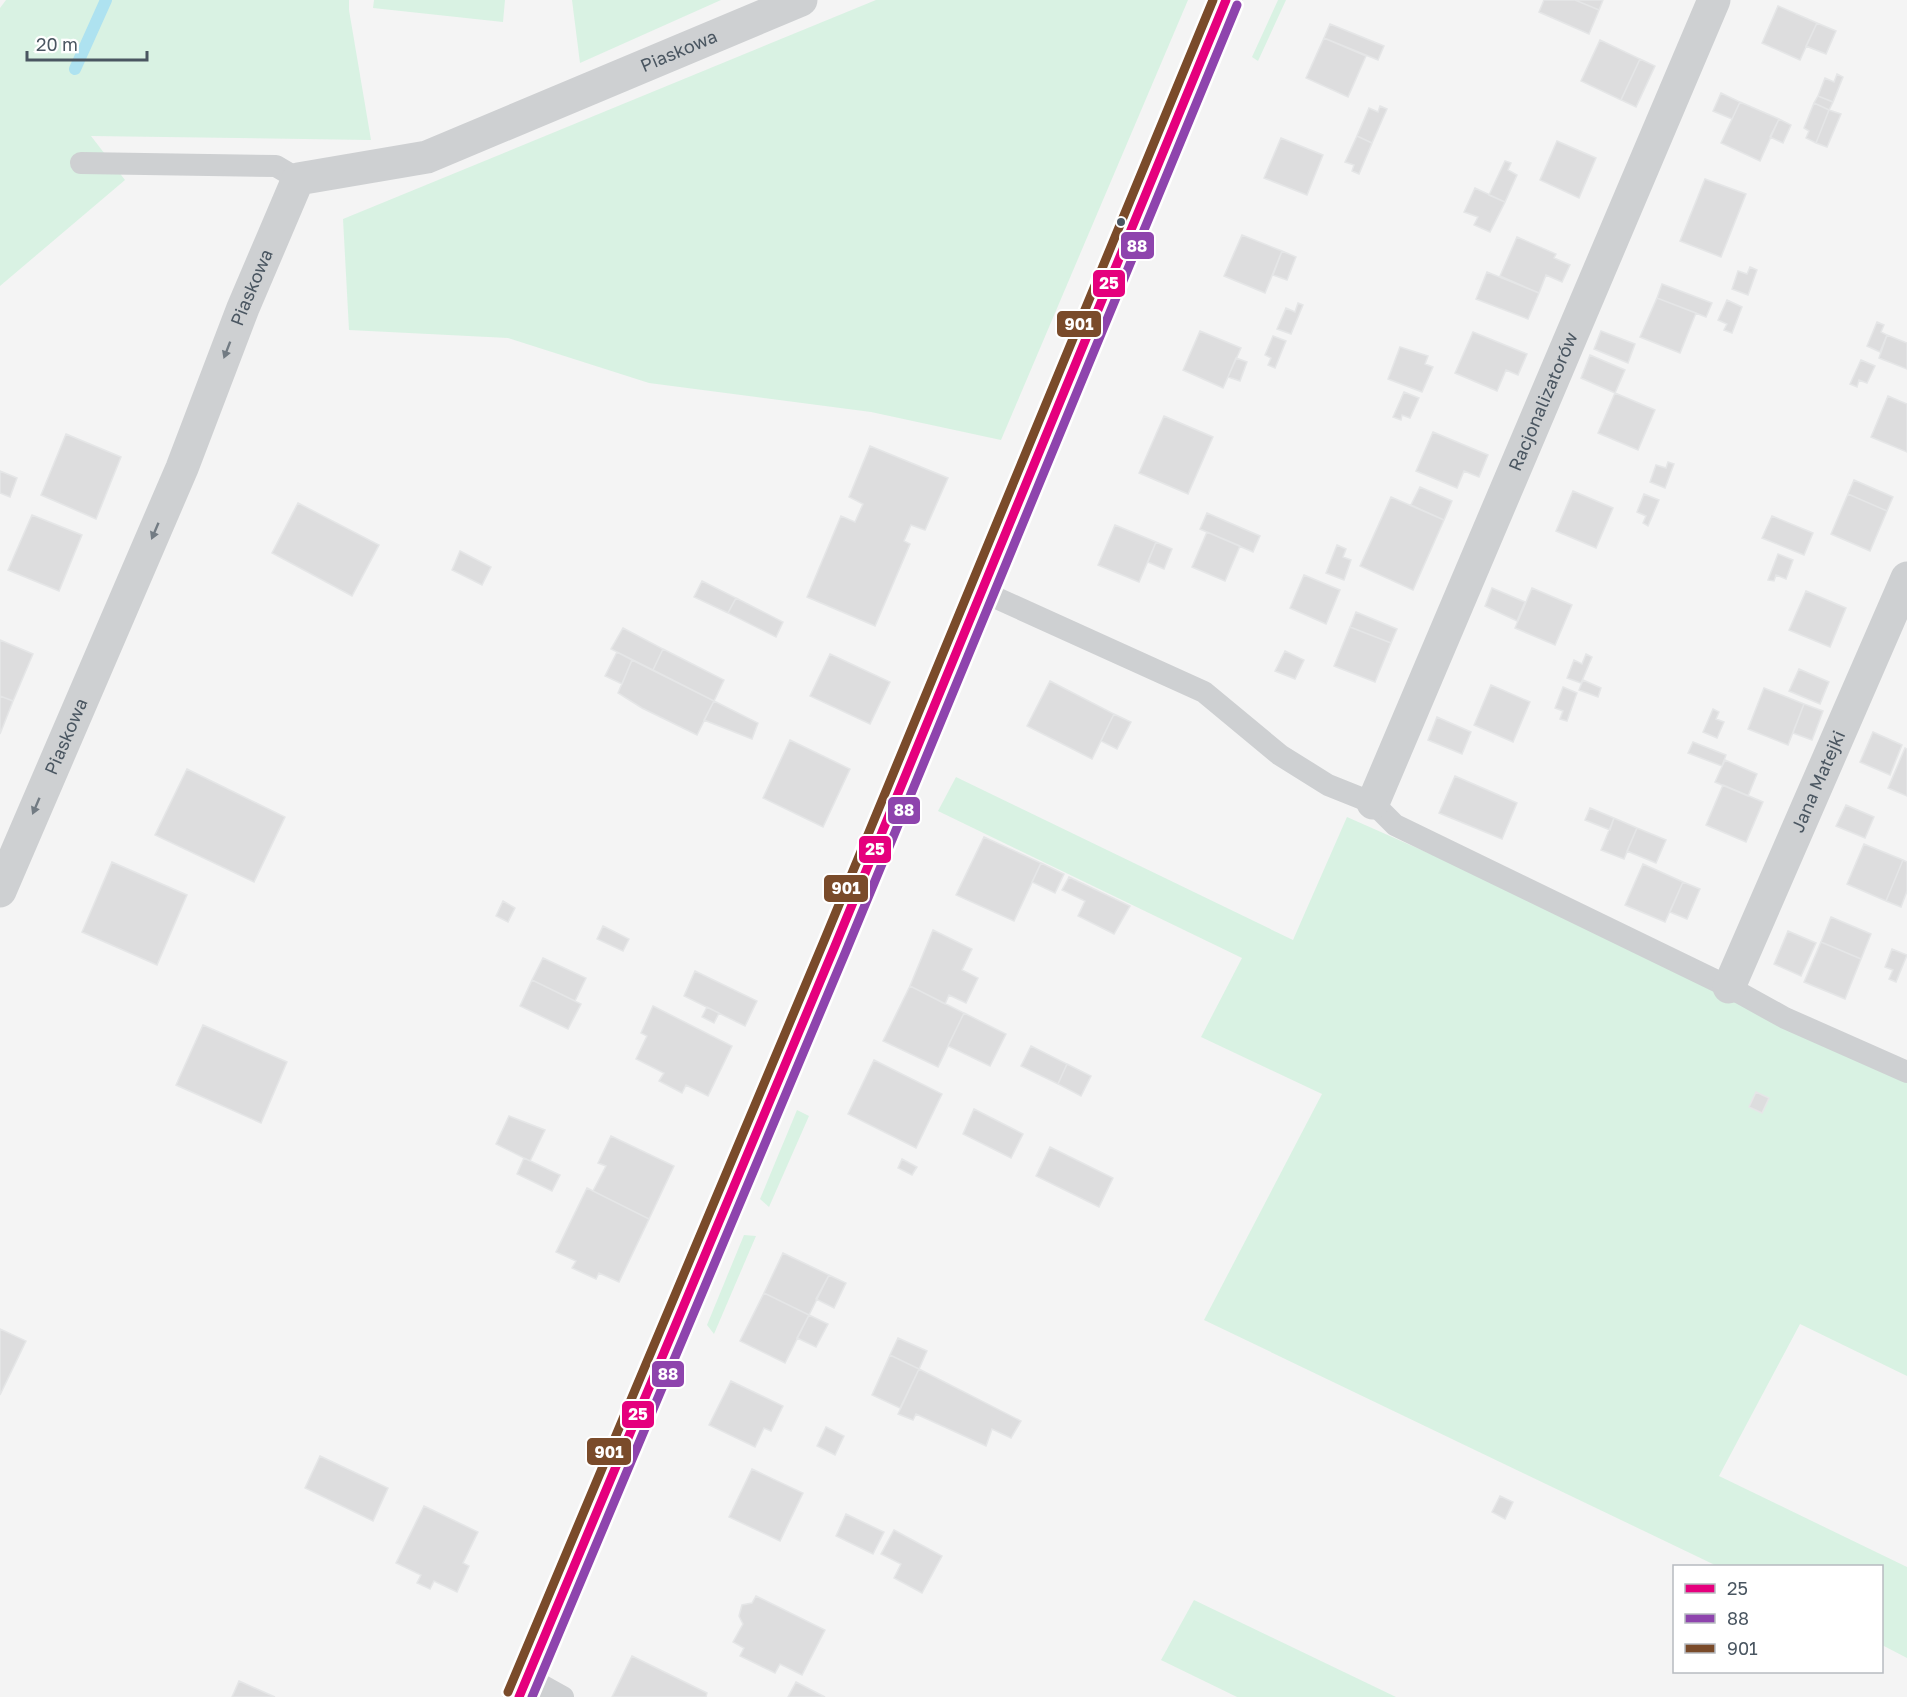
<svg xmlns="http://www.w3.org/2000/svg" width="1907" height="1697" font-family="'Golos Text',sans-serif">
  <style>
    .green { fill: #d9f2e3 }
    .lines { fill: none; stroke-linecap: round; stroke-linejoin: round }
    .stream { stroke: #aee2f0; stroke-width: 12 }
    .building { fill: #ddddde; stroke: #e5e6e7; stroke-width: 1.5 }
    .service { stroke: #ced0d2; stroke-width: 22 }
    .minor { stroke: #ced0d2; stroke-width: 33 }
    .bus-1-casing { stroke: #fff; stroke-width: 14 }
    .bus-2-casing { stroke: #fff; stroke-width: 14 }
    .bus-3-casing { stroke: #fff; stroke-width: 14 }
    .bus-1 { stroke: #e5007d; stroke-width: 9 }
    .bus-2 { stroke: #8e44ad; stroke-width: 9 }
    .bus-3 { stroke: #7a4b2a; stroke-width: 9 }
    .oneway { fill: #727b83 }
    .bus-dot { fill: #4a5661; stroke: #fff; stroke-width: 2 }
    .labels { text-anchor: middle; stroke-width: 6; stroke-linejoin: round; paint-order: stroke }
    .street-label { font-size: 18px; fill: #4a5661; stroke: #fff }
    .line-badge { stroke: #fff; stroke-width: 2 }
    .badge-label { font-size: 16px; text-anchor: middle; font-weight: bold; fill: #fff }
  </style>
  <rect width="100%" height="100%" fill="#f4f4f4"/>
  <path class="green" d="M6 0H349V10L371 140 91 136 125 180 0 286V8Z
    M374 0H505L503 22 373 8Z
    M572 0H721L580 63Z
    M876 0H1188L1001 440 871 412 649 383 508 338 349 330 343 219Z
    M1278 0H1286L1258 61 1252 57Z
    M956 777 1293 940 1347 817 1907 1065V1376L1800 1324 1719 1476 1907 1567V1658L1882 1645V1566H1717L1204 1320 1322 1094 1201 1037 1242 958 938 811Z
    M797 1110 809 1116 769 1207 760 1199Z
    M744 1235 756 1236 714 1334 707 1325Z
    M1194 1600 1396 1697H1237L1161 1660Z"/>
  <g class="lines">
    <path class="stream" d="M75 69 106 0"/>
  </g>
  <path class="building" d="M1544 0H1575L1599 10 1589 34 1539 12Z
    M1575 0H1603L1599 10Z
    M1778 6 1817 23 1800 60 1762 43Z
    M1817 23 1836 31 1826 54 1806 46Z
    M1330 24 1384 46 1378 60 1324 38Z
    M1324 38 1366 56 1348 97 1306 78Z
    M1600 40 1640 59 1621 100 1581 81Z
    M1640 59 1655 66 1636 107 1621 100Z
    M1837 74 1843 77 1833 102 1818 96 1825 78 1834 82Z
    M1721 93 1740 102 1732 119 1713 111Z
    M1818 96 1833 102 1829 110 1814 103Z
    M1740 102 1779 119 1760 161 1721 143Z
    M1814 103 1829 110 1816 143 1806 138 1809 131 1804 128Z
    M1380 106 1387 109 1372 143 1357 136 1369 108 1378 112Z
    M1829 110 1841 114 1827 147 1816 143Z
    M1779 119 1791 125 1783 143 1770 137Z
    M1357 136 1372 143 1359 174 1352 171 1354 165 1345 162Z
    M1281 138 1323 155 1307 195 1264 178Z
    M1557 141 1596 158 1579 198 1540 180Z
    M1505 161 1511 163 1508 170 1517 175 1505 202 1489 195Z
    M1705 179 1746 194 1721 257 1680 241Z
    M1475 188 1505 202 1490 232 1474 225 1478 217 1464 212Z
    M1242 235 1282 251 1265 293 1224 276Z
    M1517 237 1556 254 1554 258 1570 265 1562 282 1546 275 1539 293 1500 276Z
    M1282 251 1296 257 1287 280 1273 275Z
    M1750 267 1757 270 1748 295 1732 289 1738 271 1747 274Z
    M1487 272 1539 293 1528 319 1476 299Z
    M1662 284 1712 303 1706 317 1657 298Z
    M1657 298 1696 313 1680 353 1640 337Z
    M1727 300 1742 307 1732 333 1724 330 1727 324 1718 320Z
    M1298 303 1303 305 1291 334 1277 329 1286 308 1295 312Z
    M1877 322 1884 325 1881 332 1887 335 1880 352 1867 346Z
    M1200 331 1241 348 1223 388 1183 370Z
    M1601 331 1635 344 1628 363 1594 349Z
    M1473 332 1527 354 1518 375 1506 370 1497 391 1455 373Z
    M1887 335 1907 343V369L1879 358Z
    M1273 336 1286 341 1275 368 1268 365 1271 358 1265 355Z
    M1400 347 1428 356 1425 364 1433 367 1422 392 1388 379Z
    M1590 355 1625 370 1615 393 1581 378Z
    M1236 358 1247 362 1240 381 1228 377Z
    M1861 360 1875 366 1867 383 1859 380 1857 387 1850 384Z
    M1404 392 1419 398 1410 418 1402 415 1401 420 1393 417Z
    M1615 393 1655 410 1638 450 1598 433Z
    M1888 396 1907 404V452L1871 437Z
    M1164 416 1213 437 1188 494 1139 473Z
    M1433 432 1488 455 1479 477 1464 471 1457 488 1416 471Z
    M66 434 121 457 96 519 41 495Z
    M870 446 948 478 925 530 911 525 904 541 910 544 875 626 807 597 841 516 855 522 863 504 849 497Z
    M1668 462 1674 464 1665 488 1650 482 1656 465 1666 468Z
    M0 471 17 478 10 497 0 493Z
    M1854 480 1893 497 1887 511 1848 494Z
    M1420 487 1452 501 1444 520 1411 505Z
    M1573 491 1613 508 1596 548 1556 531Z
    M1644 494 1659 500 1648 526 1643 523 1646 516 1637 512Z
    M1848 494 1887 511 1870 551 1831 534Z
    M1391 497 1444 520 1413 590 1360 566Z
    M298 503 379 545 352 596 272 553Z
    M1207 513 1260 536 1253 552 1200 529Z
    M32 515 82 535 59 591 8 570Z
    M1772 516 1813 533 1804 555 1762 538Z
    M1115 525 1156 542 1139 582 1098 565Z
    M1207 532 1240 546 1225 581 1192 567Z
    M1156 542 1172 549 1164 569 1148 562Z
    M1337 545 1346 549 1343 557 1351 560 1344 580 1326 573Z
    M460 551 491 567 482 585 452 570Z
    M1778 554 1793 560 1786 579 1776 575 1774 581 1768 580Z
    M1304 575 1340 590 1326 624 1290 608Z
    M702 581 736 598 728 613 694 597Z
    M1492 588 1525 602 1517 621 1485 606Z
    M1532 588 1572 605 1555 645 1515 628Z
    M1806 591 1846 608 1830 647 1789 630Z
    M736 598 783 622 776 637 728 613Z
    M1356 612 1397 629 1391 643 1350 627Z
    M1350 627 1391 643 1375 682 1334 666Z
    M623 628 663 649 653 670 611 649Z
    M0 640 33 654 13 701 0 696Z
    M663 649 724 680 714 701 653 670Z
    M1285 651 1304 660 1295 679 1275 671Z
    M617 652 632 660 622 684 605 676Z
    M830 654 890 682 870 724 810 696Z
    M1586 654 1592 657 1581 683 1567 678 1574 660 1582 664Z
    M632 660 714 701 697 735 642 708 618 693Z
    M1799 669 1829 682 1820 704 1789 691Z
    M1583 680 1601 688 1598 697 1579 690Z
    M1050 681 1114 714 1092 759 1027 726Z
    M1491 685 1530 702 1513 742 1474 725Z
    M1563 687 1577 693 1567 721 1560 719 1563 711 1555 708Z
    M1764 688 1804 704 1788 745 1748 729Z
    M0 696 13 701 0 734Z
    M714 701 758 723 752 739 704 720Z
    M1804 704 1823 711 1812 740 1793 733Z
    M1713 709 1719 712 1716 719 1724 722 1717 738 1703 732Z
    M1114 714 1131 722 1117 749 1101 741Z
    M1437 717 1471 732 1462 754 1428 740Z
    M1873 732 1902 745 1890 775 1860 762Z
    M790 740 850 769 823 827 763 798Z
    M1693 742 1726 755 1722 766 1688 753Z
    M1905 748 1907 749V796L1888 788Z
    M1725 760 1757 774 1748 796 1715 782Z
    M187 769 285 817 254 882 155 835Z
    M1455 776 1517 803 1502 839 1439 813Z
    M1723 785 1763 802 1746 842 1706 825Z
    M1846 805 1874 817 1865 838 1836 826Z
    M1590 808 1614 818 1610 830 1585 820Z
    M1614 818 1637 828 1624 859 1601 850Z
    M1637 828 1666 840 1656 863 1627 851Z
    M984 837 1041 863 1014 921 956 895Z
    M1864 844 1903 860 1886 901 1847 884Z
    M1903 860 1907 862V891L1901 907 1886 901Z
    M112 862 187 895 157 965 82 932Z
    M1041 863 1064 874 1055 893 1032 882Z
    M1643 864 1683 882 1665 922 1625 905Z
    M1069 877 1130 906 1114 934 1078 916 1085 901 1062 890Z
    M1683 882 1700 889 1687 919 1670 912Z
    M503 901 515 908 508 922 496 916Z
    M1831 917 1871 934 1861 959 1821 942Z
    M603 926 629 939 623 951 597 939Z
    M933 930 972 949 962 970 978 978 966 1003 949 995 945 1004 910 986Z
    M1788 931 1816 943 1801 976 1774 964Z
    M1821 942 1861 959 1845 999 1804 982Z
    M1892 949 1907 955 1896 982 1889 979 1893 970 1885 967Z
    M543 958 586 978 575 1001 532 980Z
    M695 971 757 1001 745 1026 684 996Z
    M532 980 581 1004 568 1029 520 1006Z
    M910 986 964 1013 938 1067 883 1041Z
    M653 1006 732 1046 708 1096 686 1085 682 1093 659 1081 664 1073 636 1059 647 1036 641 1033Z
    M707 1007 719 1013 714 1023 702 1017Z
    M964 1013 1006 1034 990 1066 948 1046Z
    M203 1025 287 1062 261 1123 176 1085Z
    M1031 1046 1067 1064 1058 1084 1021 1066Z
    M874 1060 942 1094 916 1148 848 1114Z
    M1067 1064 1091 1076 1081 1096 1058 1084Z
    M1756 1092 1769 1098 1762 1113 1749 1107Z
    M974 1109 1023 1134 1011 1158 963 1134Z
    M509 1116 545 1130 530 1161 496 1144Z
    M611 1136 674 1166 649 1219 593 1191 606 1166 598 1163Z
    M1050 1147 1113 1178 1099 1207 1036 1176Z
    M524 1158 560 1175 552 1191 517 1174Z
    M902 1159 917 1167 912 1175 898 1168Z
    M587 1188 649 1219 619 1282 599 1273 596 1279 572 1268 576 1261 556 1252Z
    M783 1253 829 1275 809 1315 764 1293Z
    M829 1275 846 1283 834 1308 816 1299Z
    M764 1293 809 1315 785 1363 740 1341Z
    M809 1315 828 1324 816 1347 797 1338Z
    M0 1329 26 1341 0 1395Z
    M898 1338 927 1351 919 1369 890 1355Z
    M890 1355 919 1369 900 1408 872 1395Z
    M919 1369 1021 1421 1011 1438 992 1429 986 1446 916 1414 913 1420 898 1414Z
    M731 1381 783 1406 771 1431 764 1428 755 1447 709 1425Z
    M826 1427 844 1436 835 1455 817 1446Z
    M320 1456 388 1488 373 1521 305 1488Z
    M752 1469 803 1493 780 1541 729 1517Z
    M1500 1496 1513 1502 1505 1519 1492 1512Z
    M424 1506 478 1532 463 1563 469 1566 457 1592 434 1581 430 1589 417 1583 421 1575 396 1563Z
    M846 1514 884 1532 873 1554 836 1536Z
    M894 1530 942 1556 922 1593 894 1578 901 1564 881 1554Z
    M756 1596 825 1630 802 1675 780 1664 775 1673 740 1656 744 1648 733 1642 743 1624 739 1616 742 1605 752 1603Z
    M632 1656 707 1693 706 1697H612Z
    M239 1681 275 1697H232Z
    M796 1682 825 1697H788Z"/>
  <g class="lines">
    <path class="service" d="M81 163 276 166 298 179
      M981 591 1204 692 1280 755 1328 785 1373 803 1395 825 1729 987 1785 1018 1907 1072
      M527 1677 563 1697"/>
    <g class="minor">
      <path id="s1" d="M1373 803 1714 0"/>
      <path id="s2" d="M0 891 182 468 243 308 298 179 427 157 801 0"/>
      <path id="s3" d="M1729 987 1907 578"/>
      <path d="M519 1697 835 946 1226 0"/>
    </g>
    <defs>
      <path id="bus-1" d="M519 1697 835 946 1226 0"/>
      <path id="bus-2" d="M532 1697 846 951 1237 5"/>
      <path id="bus-3" d="M508 1692 824 941 1213 0"/>
    </defs>
    <use href="#bus-1" class="bus-1-casing"/>
    <use href="#bus-2" class="bus-2-casing"/>
    <use href="#bus-3" class="bus-3-casing"/>
    <use href="#bus-1" class="bus-1"/>
    <use href="#bus-2" class="bus-2"/>
    <use href="#bus-3" class="bus-3"/>
  </g>
  <defs><path id="oneway-solid" d="M-6-.8H1V-3.2L6.5 0L1 3.2V.8H-6Z" transform="scale(1.5)"/></defs>
  <g class="oneway">
    <use href="#oneway-solid" transform="translate(227 350) rotate(111)"/>
    <use href="#oneway-solid" transform="translate(155 531) rotate(113)"/>
    <use href="#oneway-solid" transform="translate(36 806) rotate(113)"/>
  </g>
  <circle class="bus-dot" cx="1121" cy="222" r="5"/>
  <g class="labels">
    <g class="street-label">
      <text dy="6" stroke="none"><textPath href="#s2" startOffset="1176">Piaskowa</textPath></text>
      <text dy="6" stroke="none"><textPath href="#s2" startOffset="654">Piaskowa</textPath></text>
      <text dy="6" stroke="none"><textPath href="#s1" startOffset="436">Racjonalizatorów</textPath></text>
      <text dy="6" stroke="none"><textPath href="#s2" startOffset="168">Piaskowa</textPath></text>
      <text dy="6" stroke="none"><textPath href="#s3" startOffset="224">Jana Matejki</textPath></text>
    </g>
  </g>
  <g class="line-badge">
    <rect x="1120" y="231" width="35" height="29" rx="6" fill="#8e44ad"/>
    <rect x="1092" y="269" width="34" height="29" rx="6" fill="#e5007d"/>
    <rect x="1056" y="310" width="46" height="28" rx="6" fill="#7a4b2a"/>
    <rect x="887" y="796" width="34" height="29" rx="6" fill="#8e44ad"/>
    <rect x="858" y="835" width="34" height="29" rx="6" fill="#e5007d"/>
    <rect x="823" y="874" width="46" height="29" rx="6" fill="#7a4b2a"/>
    <rect x="651" y="1360" width="34" height="28" rx="6" fill="#8e44ad"/>
    <rect x="621" y="1400" width="34" height="29" rx="6" fill="#e5007d"/>
    <rect x="586" y="1437" width="46" height="29" rx="6" fill="#7a4b2a"/>
  </g>
  <g class="badge-label">
    <text x="1137" y="252">88</text>
    <text x="1109" y="289">25</text>
    <text x="1079" y="330">901</text>
    <text x="904" y="816">88</text>
    <text x="875" y="855">25</text>
    <text x="846" y="894">901</text>
    <text x="668" y="1380">88</text>
    <text x="638" y="1420">25</text>
    <text x="609" y="1458">901</text>
  </g>
  <rect x="1673" y="1565" width="210" height="108" fill="#ffffff" stroke="#b7bbc0" stroke-width="1.5"/>
  <rect x="1685" y="1584" width="30" height="9" fill="#e5007d" stroke="#b7bbc0" stroke-width="1.5"/>
  <text x="1727" y="1595" font-size="18" fill="#4a5661">25</text>
  <rect x="1685" y="1614" width="30" height="9" fill="#8e44ad" stroke="#b7bbc0" stroke-width="1.5"/>
  <text x="1727" y="1625" font-size="18" fill="#4a5661">88</text>
  <rect x="1685" y="1644" width="30" height="9" fill="#7a4b2a" stroke="#b7bbc0" stroke-width="1.5"/>
  <text x="1727" y="1655" font-size="18" fill="#4a5661">901</text>
  <path d="M27 51v9h120v-9" fill="none" stroke="#4a5661" stroke-width="3"/>
  <text x="36" y="51" font-size="18" fill="#4a5661" stroke="#ffffff" stroke-width="4.5" paint-order="stroke">20 m</text>
</svg>
